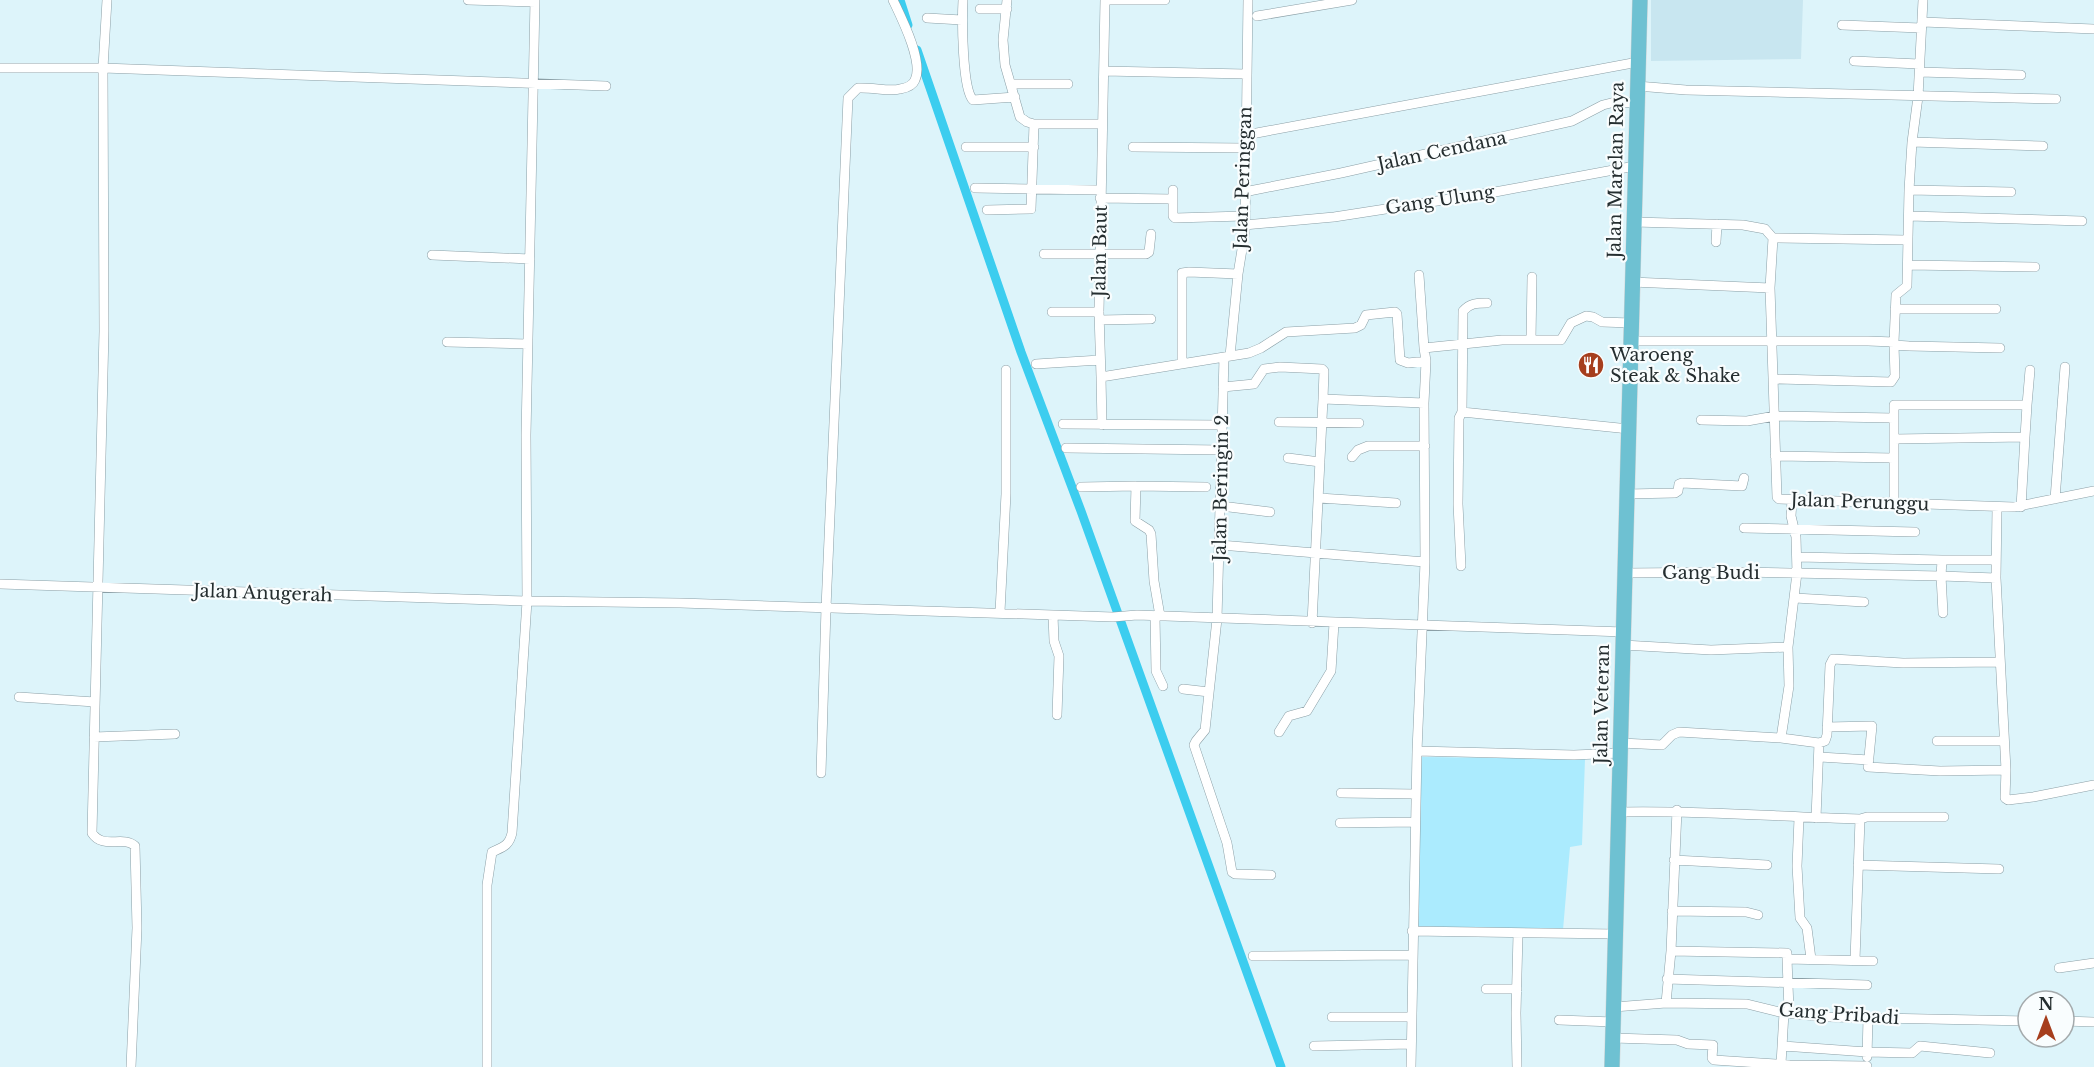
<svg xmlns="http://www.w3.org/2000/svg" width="2094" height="1067" font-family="'Libre Baskerville',serif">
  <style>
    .built { fill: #c8e6f0 }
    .green { fill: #abebfe }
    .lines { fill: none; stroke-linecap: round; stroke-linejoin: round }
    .canal { stroke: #3ccdef; stroke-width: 9 }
    .street-casing { stroke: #8b9fa6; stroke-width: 10 }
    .primary-casing { stroke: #d3d5d6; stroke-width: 16 }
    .street { stroke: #fff; stroke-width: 9 }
    .primary { stroke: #6ec1d2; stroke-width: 15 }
    .labels { text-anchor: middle; stroke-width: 4.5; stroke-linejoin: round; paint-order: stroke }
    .street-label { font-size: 18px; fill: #252e30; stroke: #f9fdfe }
    .poi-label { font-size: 18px; fill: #252e30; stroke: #f9fdfe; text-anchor: start }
  </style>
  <rect width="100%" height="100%" fill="#ddf4fa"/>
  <path class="built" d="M1651 0H1803L1801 59 1651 61Z"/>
  <path class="green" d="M1421 757 1585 759 1582 845 1570 847 1563 930 1416 928Z"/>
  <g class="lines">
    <path class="canal" d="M900 0 908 25
      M917 50 1021 352 1081 511 1281 1067"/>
    <defs>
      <path id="street" d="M107 0 103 68 104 331 92 833C103 850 123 835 135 846L137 928 131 1067
        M468 0 535 2
        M963 0C962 18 962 89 973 100L1015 97
        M1007 0 1003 40 1005 65 1020 117 1027 122 1034 124H1102
        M1105 0 1099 312 1101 377 1249 353 1261 348 1286 332 1355 328 1361 325 1366 315 1395 312 1397 314 1400 360 1408 363 1426 361
        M1105 0H1165
        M980 9H1007
        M1257 16 1352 0
        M927 18 962 20
        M1923 22 2094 29
        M1842 25 1921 28
        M1854 61 1919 64
        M0 68H103L606 86
        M1104 71 1246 74
        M1920 72 2021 75
        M1011 84H1068
        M1637 86 1686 90 2056 99
        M1246 135 1638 62
        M1912 142 2043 146
        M966 147H1034
        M1133 147 1245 148
        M975 188 1101 190
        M1173 190V216L1175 218 1244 216
        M1909 190 2011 192
        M1244 192 1341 173 1572 121 1603 105 1615 102 1637 103
        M1100 198 1173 199
        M987 210 1031 209 1034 124
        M1909 216 2082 221
        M1634 222 1743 225 1765 229 1773 238 1907 240
        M1244 225 1334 217 1495 192 1635 166
        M1773 238 1770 288 1777 497 1779 499 2014 507 2094 491
        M1716 242 1717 224
        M1044 254H1146L1149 252 1151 234
        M432 255 530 259
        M1909 265 2035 267
        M1419 275 1424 348
        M1632 282 1770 288
        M1895 309H1996
        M1052 312H1099
        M1100 320 1151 319
        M1531 340 1532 277
        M1631 341H1868L1894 342V345L1909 346 2000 348
        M447 342 528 344
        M1894 342 1896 295 1907 286 1909 190 1912 142 1918 97 1923 0
        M1230 356 1238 274 1245 231 1248 0
        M1224 357 1217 619 1205 730 1196 741 1194 745 1227 843 1232 872 1235 874 1271 875
        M1036 364 1100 360
        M1182 364V273L1189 272 1238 274
        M1101 377 1102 425
        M1774 379 1891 382 1895 376 1894 345
        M1223 387 1254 384 1264 369 1280 367 1322 369 1324 371 1323 399
        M2027 405 2030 370
        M1462 412 1463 311C1470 303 1477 303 1487 303
        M1701 420 1747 421 1775 416 1894 418
        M1279 422 1359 423
        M1063 424 1223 425
        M1894 439 2025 437 2021 507
        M1066 448 1222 450
        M1775 456 1894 458
        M1352 457 1358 450 1368 446H1425
        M1288 458 1320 462
        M1136 486 1135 521 1149 530 1151 534 1154 581 1160 616
        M1081 487 1136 486 1206 487
        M1627 494 1675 493 1678 491 1679 484 1682 483 1742 486 1744 478
        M1319 498 1396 503
        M2055 499 2065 367
        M1894 502V405H2027L2025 437
        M1221 506 1270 512
        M1997 508 1996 578 2006 770 2005 798 2008 800 2033 797 2094 785
        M1744 528 1915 532
        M1220 545 1425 562
        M1797 557 1942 560 1941 576 1996 578
        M1942 560H1996
        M1461 566 1458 504 1459 418 1462 412 1629 429
        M1625 573 1740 572 1941 576 1943 613
        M0 584 527 601 680 603 1113 617 1137 615 1624 632
        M1795 598 1864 602
        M1000 612 1006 494V370
        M1053 615 1054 641 1059 656 1057 715
        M1155 616 1156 671 1163 686
        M1312 623 1323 399 1424 403
        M1623 645 1711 650 1788 647
        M1183 689 1209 692
        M19 697 95 702
        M1827 727 1872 726 1868 767 1940 771 2006 770
        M1279 732 1289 716 1307 711 1331 671 1334 623
        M94 737 175 734
        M1781 738 1789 686 1788 647 1797 573 1796 537 1791 516 1792 500
        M1937 741H2004
        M1621 743 1662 745 1672 735 1679 732 1781 738 1819 743 1825 741 1827 735 1830 665 1833 659 1903 663 2000 662
        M1417 751 1574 755 1621 753
        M1820 757 1869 760
        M821 773 826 608 848 98 858 88C872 87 890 92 900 89 906 88 913 85 915 80 924 62 901 17 893 0
        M1341 793 1416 794
        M1619 812C1700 810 1779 817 1860 819L1855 960
        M1799 818 1797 866 1800 918 1807 928 1811 959
        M1816 818 1819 743
        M1860 819 1867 817H1944
        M1340 823 1415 822
        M1674 860 1767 865
        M1858 865 1999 869
        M1672 911 1746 912 1758 915
        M1412 931 1616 934
        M1671 951 1787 953V959L1873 961
        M1253 956 1412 955
        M2059 968 2094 963
        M1667 979 1867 985
        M1486 989H1517
        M1666 1003 1671 951 1677 810
        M1614 1007 1666 1003 1747 1004 1784 1013 1829 1017 2028 1021
        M1332 1017H1411
        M1559 1020 1614 1022
        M2064 1021 2094 1022
        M1613 1038 1677 1040 1688 1044 1713 1045 1712 1058 1714 1060 1790 1065 1867 1066
        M1314 1046 1411 1044
        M1783 1046 1867 1052 1912 1053 1920 1046 1990 1053
        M1867 1057 1868 1018
        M1781 1064 1784 1013 1789 1010 1787 959
        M487 1067V885L492 852C503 847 509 846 512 833L527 601 526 435 535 0
        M1411 1067 1417 751 1425 562 1424 403 1426 361 1424 348 1502 340H1561L1571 323 1586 316 1593 317 1602 322 1631 323
        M1517 1067 1516 1013 1518 934"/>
      <path id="primary" d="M1612 1067 1640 0"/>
    </defs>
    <use href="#street" class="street-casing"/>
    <use href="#primary" class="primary-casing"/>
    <use href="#street" class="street"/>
    <use href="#primary" class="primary"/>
  </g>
  <defs>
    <symbol id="restaurant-disc" viewBox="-11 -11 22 22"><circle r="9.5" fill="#a63e1d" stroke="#f9fdfe"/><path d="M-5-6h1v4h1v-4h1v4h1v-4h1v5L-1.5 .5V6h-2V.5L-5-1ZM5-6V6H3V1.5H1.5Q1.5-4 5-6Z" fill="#fff"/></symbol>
  </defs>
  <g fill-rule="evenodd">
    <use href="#restaurant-disc" x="1576" y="350" width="30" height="30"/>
  </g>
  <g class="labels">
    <g class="street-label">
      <text transform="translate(1442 151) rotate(-12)" y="6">Jalan Cendana</text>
      <text transform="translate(1616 170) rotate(-89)" y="6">Jalan Marelan Raya</text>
      <text transform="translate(1243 178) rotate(-88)" y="6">Jalan Peringgan</text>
      <text transform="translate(1440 200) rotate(-9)" y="6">Gang Ulung</text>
      <text transform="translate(1100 251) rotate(-89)" y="6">Jalan Baut</text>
      <text transform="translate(1221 488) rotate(-89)" y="6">Jalan Beringin 2</text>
      <text transform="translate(1860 502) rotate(2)" y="6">Jalan Perunggu</text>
      <text x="1711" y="579">Gang Budi</text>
      <text transform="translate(263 593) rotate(2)" y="6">Jalan Anugerah</text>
      <text transform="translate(1602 704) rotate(-89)" y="6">Jalan Veteran</text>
      <text transform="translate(1839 1014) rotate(4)" y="6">Gang Pribadi</text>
    </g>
    <g class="poi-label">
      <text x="1610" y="361">Waroeng<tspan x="1610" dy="21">Steak &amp; Shake</tspan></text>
    </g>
  </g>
  <g transform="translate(2046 1019)"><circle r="28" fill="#f9fdfe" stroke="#a4aaac" stroke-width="1.5"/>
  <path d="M0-4.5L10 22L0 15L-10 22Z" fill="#a63e1d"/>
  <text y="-9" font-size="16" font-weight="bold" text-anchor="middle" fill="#252e30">N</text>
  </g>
</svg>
